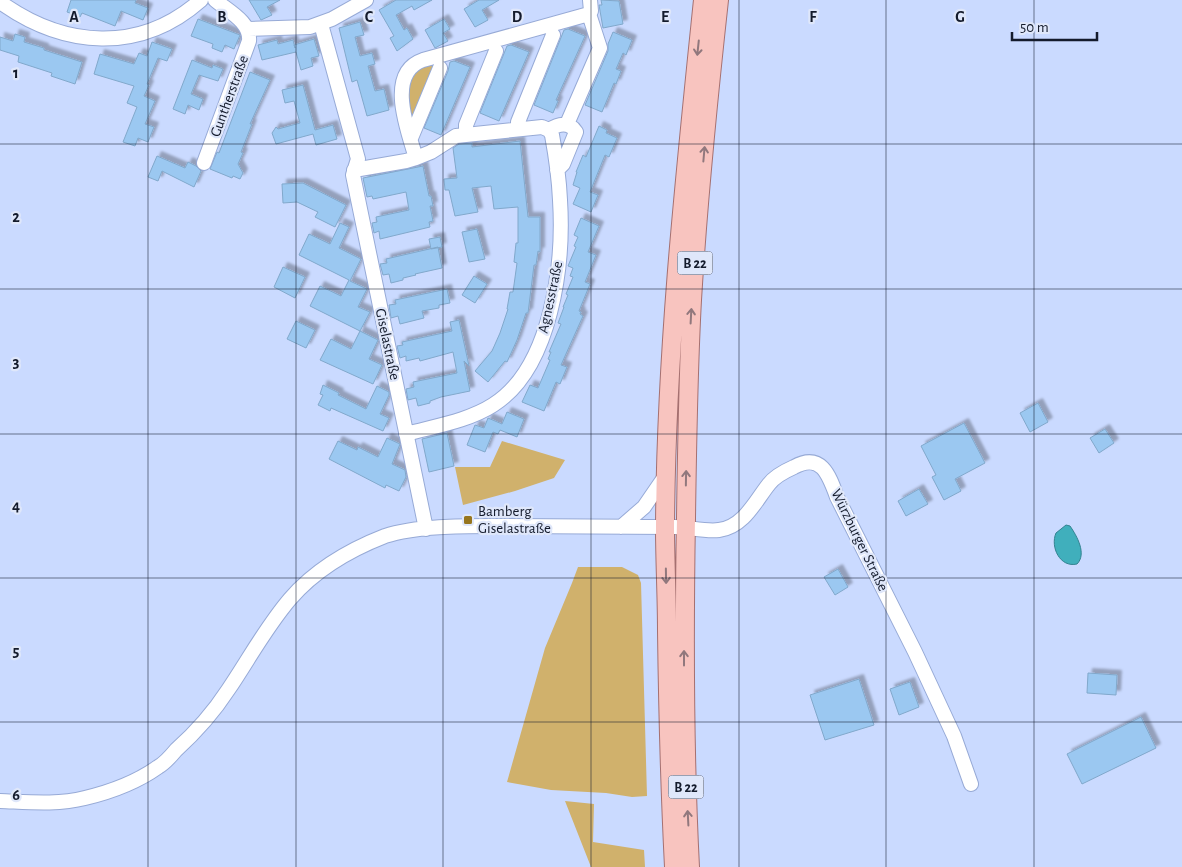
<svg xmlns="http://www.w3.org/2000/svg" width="1182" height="867" font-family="'Alegreya Sans',sans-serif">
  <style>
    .green { fill: #d0b16c }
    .water { fill: #40afbc; stroke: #338391 }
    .building { fill: #9bc8f1; stroke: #81a8cb; filter: url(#shadow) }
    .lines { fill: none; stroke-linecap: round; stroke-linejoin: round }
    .minor-casing { stroke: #97aad6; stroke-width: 16 }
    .major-casing { stroke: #a57070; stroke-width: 20 }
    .minor { stroke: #fff; stroke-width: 14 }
    .major { stroke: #f8c4bf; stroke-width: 18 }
    .oneway { stroke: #91787d }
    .grid { fill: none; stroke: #141b2c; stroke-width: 1; stroke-opacity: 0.55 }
    .poi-dot { fill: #97761e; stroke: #dfe7fa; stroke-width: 2 }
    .labels { text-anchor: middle; stroke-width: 4.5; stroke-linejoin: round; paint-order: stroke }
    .shield { fill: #dfe7fa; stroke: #51586a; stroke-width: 1 }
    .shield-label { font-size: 14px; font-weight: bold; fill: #141b2c }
    .street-label { font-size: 15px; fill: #141b2c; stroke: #dfe7fa }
    .poi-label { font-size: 15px; fill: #141b2c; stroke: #dfe7fa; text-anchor: start }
    .grid-label { font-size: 16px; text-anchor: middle; font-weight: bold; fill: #141b2c; stroke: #dfe7fa; stroke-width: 4.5; stroke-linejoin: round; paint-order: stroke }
  </style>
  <defs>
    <filter id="shadow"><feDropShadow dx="4.5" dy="-4.5" stdDeviation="1" flood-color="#0004"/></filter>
  </defs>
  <rect width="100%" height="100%" fill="#cadaff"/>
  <path class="green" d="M431 63 435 67 409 124 406 80 410 73Z
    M502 441 565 460 554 478 515 491 463 505 455 467H490Z
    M578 567H622L638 575 641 583 647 796 632 797 606 793 551 790 507 782 545 648 572 583Z
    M565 801 594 804 593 842 644 850 645 867H591Z"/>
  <path class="water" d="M1066 525 1070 526C1077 536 1087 554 1077 564 1060 568 1050 547 1056 533Z"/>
  <path class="building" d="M71 0H136L135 3 148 8 143 20 121 11 115 26 82 13 80 17 67 12Z
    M249 0H280L267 7 272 15 261 20Z
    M396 0H432L414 10 412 6 396 15 404 30 407 28 413 39 397 51 390 38 394 36 379 10Z
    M479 0H499L482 10 488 20 475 27 464 9Z
    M601 0 619 1 623 24 603 28 599 5H602Z
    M198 19 240 35 234 49 225 45 222 52 212 48 213 44 191 36Z
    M444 19 450 29 443 33 448 41 435 48 425 30Z
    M360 22 364 35 355 37 360 56 372 53 375 64 368 66 375 91 384 89 389 110 367 116 357 80 352 82 339 28Z
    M568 29 585 36 556 100 558 101 553 113 534 105 564 30Z
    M613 32 632 40 626 55 623 53 616 69 621 71 616 84 614 83 602 112 585 105 608 51V44Z
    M15 34 25 37 24 42 44 48V50L82 62 75 84 51 76 52 73 18 62 19 56 0 50V37L13 41Z
    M314 39 319 56 311 58 313 66 301 70 296 52 262 60 258 45 277 40 278 44 293 40 295 48 294 45Z
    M152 42 172 49 167 61 158 58 147 84 149 85 144 96 155 101 145 124 154 127 148 142 138 138 135 146 123 142 137 107 127 103 134 86 94 74 100 54 134 64 139 53 147 56Z
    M511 45 529 52 499 121 480 113 507 46Z
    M192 60 212 68 213 65 223 69 218 81 199 75 191 94 203 99 199 110 188 105 185 114 173 109Z
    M454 61 470 67 441 135 424 128 448 71 450 62Z
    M250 72 270 80 250 124H252L241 152 243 153 238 164 243 173 240 179 233 176 232 178 210 169 217 152 219 153Z
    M303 85 315 130 333 125 337 139 316 145 313 134 276 144 272 133 276 127 278 129 300 123 294 101 285 103 282 90Z
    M599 126 607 130 606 133 617 138 609 157 605 155 590 192 598 195 591 212 573 204 580 188 573 185 577 172H576L583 155 586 157Z
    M520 141 528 217H540V252L538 251 536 265H534L528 313H526L517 340 507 362 505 361 488 382 475 371 492 351 500 333 508 309H507L510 292H513L517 263 514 262 516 243H518V207L494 209 491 186 472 188 478 212 455 216 449 190H445L444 179 457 178 453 148 459 144 472 143V147Z
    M157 156 185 168 188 162 196 166 201 171 194 187 162 171 158 181 148 177Z
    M423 166 429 196H431L433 206H430L433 221 429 222 430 227 380 239 379 231 374 233 372 223 377 222 376 217 409 210 406 192 373 199 372 196 367 197 363 178Z
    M303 183 346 205 335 227 315 217 318 212 297 202 283 203 282 184Z
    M581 218 599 226 588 252 596 255 585 282 590 284 579 311 581 312 580 314 583 316 561 365 567 367 560 384 556 382 544 411 522 402 530 385 538 388 550 360 548 359 551 352H549L561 324 558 323 564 307H563L568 295 566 294 573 277 570 276 573 268 568 266 576 247 574 246 578 237 574 235Z
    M340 223 349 227 339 248 361 259 350 281 367 289 358 307 370 312 360 331 310 306 320 286 341 296 349 280 299 255 309 234 330 244Z
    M477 229 485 259 469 262 462 232Z
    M440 237 442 247 431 249 429 239Z
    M438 247 442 268 415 274 416 275 403 278V280L391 283 389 274 383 275 380 264 387 263 386 259Z
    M283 267 305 277 295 298 274 287Z
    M474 276 487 284 475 303 462 295Z
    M447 289 450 303 439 305V308L422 311 424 318 400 324 398 316 391 318 389 305 396 304 395 300Z
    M459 320 469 366 464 361 470 391 441 397 430 401V403L418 406 416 398 408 400 406 389 414 387 413 382 457 373 453 352 420 361 419 358 406 361V356L400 358 397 346 403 345 402 342 452 331 450 322Z
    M296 321 315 330 306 348 287 339Z
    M360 331 378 340 369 359 382 365 373 384 320 360 331 339 351 349Z
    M323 385 339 393 338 395 366 409 377 386 389 392V395L380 414 389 418 383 431 331 408 330 411 318 405 323 395 320 394Z
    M1038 403 1048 422 1030 432 1020 413Z
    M507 412 524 419 517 437 500 430 498 434 493 432 485 452 467 445 475 425 484 428 488 418 502 424Z
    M964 423 985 463 955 479 961 491 944 500 932 477 936 475 921 446Z
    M1105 429 1114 443 1099 453 1090 438Z
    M447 433 454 466 429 472 422 439Z
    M387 438 400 444 392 464 405 470 406 477 399 491 386 485 385 488 329 459 338 441 357 450 358 447 378 457Z
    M919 489 928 504 906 516 898 501Z
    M838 569 848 587 835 595 824 577Z
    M1088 673 1117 675 1116 695 1087 693Z
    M859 679 874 725 825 740 810 695Z
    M910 682 919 707 899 715 890 689Z
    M1141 717 1156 748 1082 784 1067 754Z"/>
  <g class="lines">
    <defs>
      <path id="minor" d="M0 2C64 48 140 54 201 0
        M321 24 358 159 353 175 426 529
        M249 29 310 27 332 19 366 0
        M567 124 600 48 589 14 591 11 590 0
        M518 129V122L553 35
        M466 134V125L496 51
        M411 138 440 68
        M416 158C408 131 385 73 423 60L589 14
        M204 163 249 41C251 22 228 11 215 0
        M354 170 406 161 416 158 431 152 456 136 542 127 549 130C558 124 569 121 576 132L563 164 557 170
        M406 434C435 426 468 421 493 405 552 368 564 263 560 200 559 178 556 157 552 135L549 130
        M621 527 644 507 666 475
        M0 801C28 802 57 805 85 798 110 792 137 782 158 767 165 763 171 756 176 750 196 732 213 713 228 690 249 659 266 627 290 599 315 570 349 550 385 536 417 525 470 526 504 526 561 526 618 527 675 527 688 527 706 532 719 530 744 527 756 500 769 484 775 476 785 471 794 467 821 452 829 475 837 497L915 652 954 736 971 784"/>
      <path id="major" d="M674 867C670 788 668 710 667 631 667 597 665 562 665 527 666 351 685 175 703 0
        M690 867C684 751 684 635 686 518 687 445 688 373 692 300 698 200 708 100 719 0"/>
    </defs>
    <use href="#minor" class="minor-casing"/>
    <use href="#major" class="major-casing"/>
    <use href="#minor" class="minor"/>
    <use href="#major" class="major"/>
  </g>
  <defs><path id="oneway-shaft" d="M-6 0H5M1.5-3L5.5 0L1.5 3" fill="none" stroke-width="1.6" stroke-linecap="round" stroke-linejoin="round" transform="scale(1.25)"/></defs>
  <g class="oneway">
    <use href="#oneway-shaft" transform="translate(698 48) rotate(96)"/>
    <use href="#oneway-shaft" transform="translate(704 154) rotate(-85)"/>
    <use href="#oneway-shaft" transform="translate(691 316) rotate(-87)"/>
    <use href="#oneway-shaft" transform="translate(686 478) rotate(-89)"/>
    <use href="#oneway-shaft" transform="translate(666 576) rotate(89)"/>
    <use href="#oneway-shaft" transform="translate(684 658) rotate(-90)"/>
    <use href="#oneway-shaft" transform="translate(688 818) rotate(-93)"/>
  </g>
  <path class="grid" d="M148 0V867M296 0V867M443 0V867M591 0V867M739 0V867M886 0V867M1034 0V867M0 144H1182M0 289H1182M0 434H1182M0 578H1182M0 722H1182"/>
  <rect class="poi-dot" x="463" y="515" width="10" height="10" rx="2.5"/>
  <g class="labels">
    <g class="shield">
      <rect x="677.5" y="251.5" width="35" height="23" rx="4"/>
      <rect x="668.5" y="775.5" width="35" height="23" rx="4"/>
    </g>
    <g class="shield-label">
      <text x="695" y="268">B 22</text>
      <text x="686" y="792">B 22</text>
    </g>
    <g class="street-label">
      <text transform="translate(229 96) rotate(-70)" y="5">Guntherstraße</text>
      <text transform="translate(550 297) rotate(-78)" y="5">Agnesstraße</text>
      <text transform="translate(388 344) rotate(78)" y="5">Giselastraße</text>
      <text transform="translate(860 540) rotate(64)" y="5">Würzburger Straße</text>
    </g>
    <g class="poi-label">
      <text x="478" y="516">Bamberg<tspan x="478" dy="17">Giselastraße</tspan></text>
    </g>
  </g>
  <g class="grid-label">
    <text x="74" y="22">A</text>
    <text x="222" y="22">B</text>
    <text x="369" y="22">C</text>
    <text x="517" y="22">D</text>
    <text x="665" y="22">E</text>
    <text x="813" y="22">F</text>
    <text x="960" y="22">G</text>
    <text x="16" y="78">1</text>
    <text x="16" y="222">2</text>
    <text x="16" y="367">3</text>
    <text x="16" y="511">4</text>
    <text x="16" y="656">5</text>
    <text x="16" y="800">6</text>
  </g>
  <path d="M1012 32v8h85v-8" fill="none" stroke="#141b2c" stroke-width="2.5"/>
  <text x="1020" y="32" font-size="15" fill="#141b2c" stroke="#dfe7fa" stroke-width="4" paint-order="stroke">50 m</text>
</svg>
